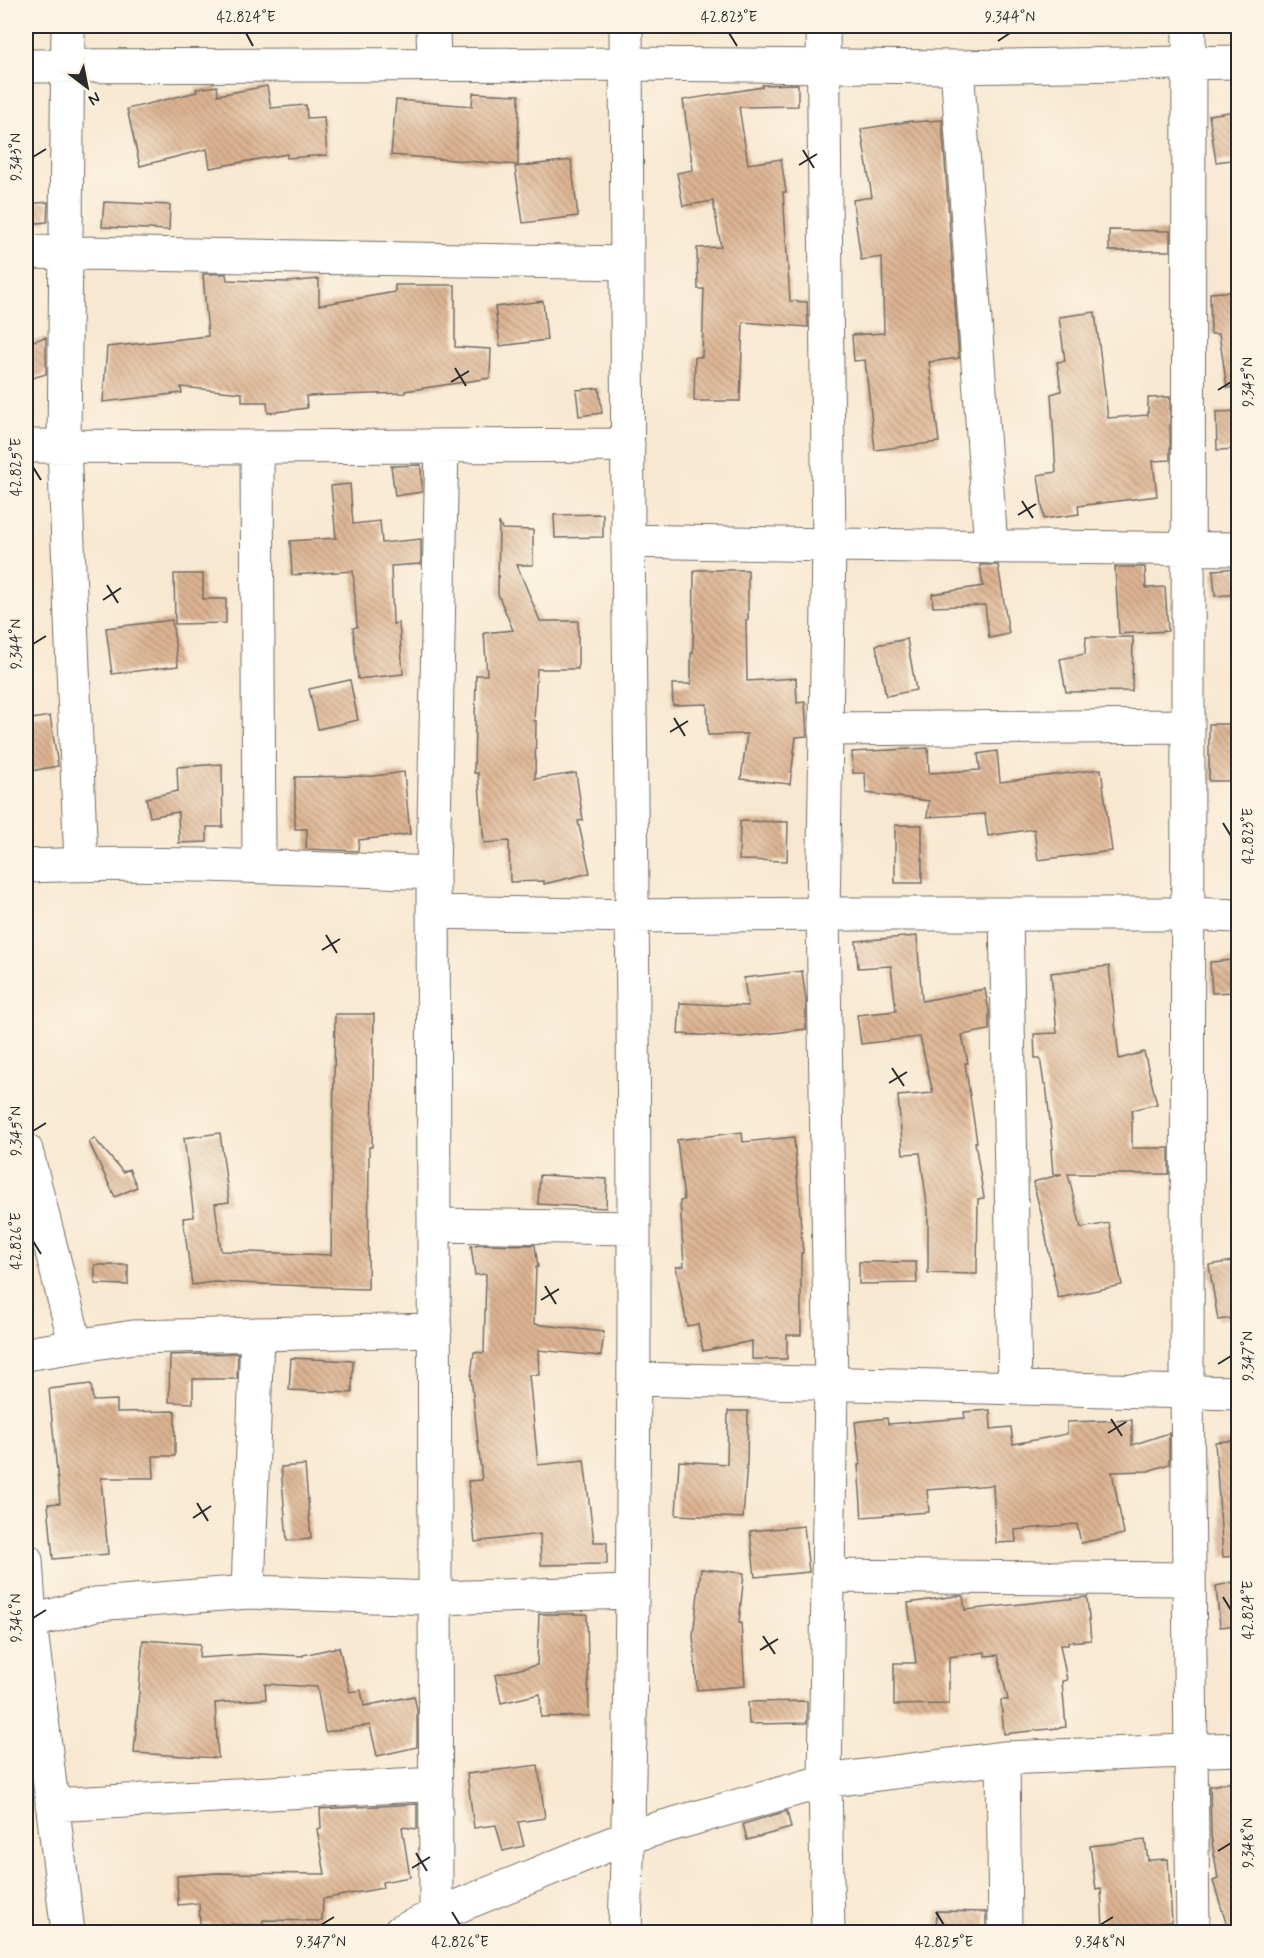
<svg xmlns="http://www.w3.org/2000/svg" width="1264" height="1958" font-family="Mynerve,sans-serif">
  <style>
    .building { fill: url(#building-back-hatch) }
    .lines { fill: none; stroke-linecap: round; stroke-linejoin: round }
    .minor-casing { stroke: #736d65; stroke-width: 35 }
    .minor { stroke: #fff; stroke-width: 33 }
    .ticks { fill: none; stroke: #2b2b2b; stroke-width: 2 }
    .neatline { fill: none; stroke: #2b2b2b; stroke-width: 2 }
    .ticks-label { font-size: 15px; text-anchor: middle; fill: #2b2b2b }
  </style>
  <defs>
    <pattern id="building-back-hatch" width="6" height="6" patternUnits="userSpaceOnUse" patternTransform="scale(1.5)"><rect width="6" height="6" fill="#dcb493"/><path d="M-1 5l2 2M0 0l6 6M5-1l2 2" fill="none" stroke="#b39378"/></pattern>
  </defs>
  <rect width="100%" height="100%" fill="#fcf5e5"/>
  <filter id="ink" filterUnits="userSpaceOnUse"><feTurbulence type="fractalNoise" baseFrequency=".0167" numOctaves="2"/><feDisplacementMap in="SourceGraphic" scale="12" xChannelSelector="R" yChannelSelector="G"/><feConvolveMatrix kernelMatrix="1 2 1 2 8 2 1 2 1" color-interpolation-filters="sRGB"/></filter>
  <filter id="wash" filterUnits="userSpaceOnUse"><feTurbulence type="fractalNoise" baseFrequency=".008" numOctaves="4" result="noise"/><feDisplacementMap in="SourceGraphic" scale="24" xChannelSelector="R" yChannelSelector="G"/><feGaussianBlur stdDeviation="1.35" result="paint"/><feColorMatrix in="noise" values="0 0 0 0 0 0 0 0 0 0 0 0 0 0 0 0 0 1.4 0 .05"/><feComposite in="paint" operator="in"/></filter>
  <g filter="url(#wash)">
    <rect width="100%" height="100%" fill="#f8e8d1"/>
    <g id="blocks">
      <path class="building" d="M798 84V106L739 107 748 164 781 159 786 192H783L790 301 807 302 808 327 743 322 740 401H694L695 357H702L704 289H698L697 248 721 247 713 201 683 206 677 173 693 170 683 100 762 87V85Z
        M217 86 218 95 267 86 271 108 306 105 307 118 324 117 327 155 287 158V154L210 168 207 149 140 166 127 109 197 92 196 89Z
        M473 93 519 95 518 165 391 155 396 100 472 106Z
        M1236 111 1239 129V159L1216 162 1209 115Z
        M942 120 959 358 929 362 939 442 875 450 865 360 854 361 852 335 884 333 882 257 861 260 855 217 853 200 872 197 861 129 912 121V122Z
        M571 160 578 216 523 223 515 167Z
        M48 202 47 222 26 224V204Z
        M104 202 170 205 169 230 102 227Z
        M1109 230 1170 231V251H1109Z
        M203 274H226L227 280 288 282 319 279V305L395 292V285H455V347L491 349 490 378 405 391V393L306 396 307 408 268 413 267 402H242V393L181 387 182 393 103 402 107 347 208 336Z
        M1239 291V387L1227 388 1219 334H1211L1210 293Z
        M543 301 547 340 500 346 495 307Z
        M1095 312 1108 418 1148 415V398L1170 397V460L1153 461 1157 496 1078 506 1079 514 1044 519 1038 475 1056 472 1051 394 1061 391 1057 362 1065 361 1059 317Z
        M46 337V374L26 380V343Z
        M599 388 602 413 579 416 576 390Z
        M1239 411V449L1217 450 1216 412Z
        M421 465 422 492 395 496 391 466Z
        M350 484 353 524 380 521 382 543 421 539V564L391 566 393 624 399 623 403 674 358 679 353 628 357 627 353 571 292 575 290 541 336 538 331 486Z
        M603 514V537L555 538 554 515Z
        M499 522 502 529 533 530V565H517L540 621H578V669H537L534 721H536L535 779 576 773 583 820 578 821 590 873 544 884V881L510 882 509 841 484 843 478 773H474L476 675H487L484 633 513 630 498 594Z
        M980 565H998L1009 634 989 638 985 605 933 607 932 594 983 586Z
        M1115 567H1145L1146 588 1165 587 1168 631 1119 634Z
        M1239 568V594L1215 596 1213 570Z
        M694 570H748V620H746L747 681 796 678 797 703 805 702 807 736 796 737 790 784 741 779 747 734 708 735 707 704 673 705 672 684H691V653H693Z
        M174 574H203V599H226V623L175 624Z
        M172 620 178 666 112 674 106 628Z
        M1086 637H1133L1132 691 1066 692 1060 659 1085 654Z
        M907 639 916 690 886 696 876 645Z
        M350 680 358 720 318 729 309 689Z
        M50 716 58 766 26 772V720Z
        M1209 724H1239V781H1209Z
        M928 748 929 773 980 770 978 754 997 751 1000 782 1101 769 1112 851 1038 860 1034 829 988 836 985 814 927 817 929 801 866 793 865 773H853L852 752Z
        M222 764 223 827H207V842L179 843 178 812 150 817 146 798 178 791 177 767Z
        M404 772 410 834 359 840 358 851 306 849 307 829H295V777L374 776Z
        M740 821 788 822 787 861 739 860Z
        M895 825H922V883H895Z
        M917 936 922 1001 985 989 989 1011V1030L962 1035 968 1063H965L977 1142H975L984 1198 978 1199 977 1274 928 1273V1211L920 1153 903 1154 898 1096 933 1093 920 1037 861 1044 857 1015 896 1011 891 966 858 968 856 941Z
        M1233 960 1235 992 1212 993 1210 962Z
        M1109 966 1119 1059 1144 1052 1157 1104 1132 1110V1148H1169V1174H1068L1081 1228 1109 1223 1122 1285 1058 1298 1042 1217 1033 1182 1062 1174H1053L1051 1149H1053L1046 1084H1044L1040 1058H1035L1034 1034 1057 1033 1051 973Z
        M802 971 806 1000V1029L741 1037 678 1034 680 1003 748 1006 744 978Z
        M335 1014H374L372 1147H369L368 1289 331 1288V1287L213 1282 192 1285 183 1218 194 1217 184 1138 220 1133 229 1202 215 1204 221 1251 331 1255Z
        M742 1132 743 1142 794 1137 803 1253H801V1335H787V1359H752V1341L703 1351 698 1324 687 1326 676 1267 684 1266 680 1201 684 1200 677 1140Z
        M94 1138 123 1172 129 1169 137 1187 115 1197 89 1142Z
        M540 1175 607 1179 606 1208 538 1204Z
        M480 1244 535 1245 538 1267H536L534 1324 604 1332 601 1356 538 1350 539 1375H529L538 1465 584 1460 594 1542H607V1564L541 1565 540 1534 475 1542 468 1481 482 1480 471 1377 474 1352 484 1353 486 1274 475 1275 471 1246Z
        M1239 1260V1317L1218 1320 1209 1265Z
        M859 1262H916L917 1283 859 1284Z
        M95 1265H128V1285L95 1284Z
        M238 1353 237 1379H193V1403L169 1402 170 1355Z
        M291 1358 353 1361 352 1393 289 1390Z
        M91 1384 93 1401 117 1400V1412L175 1411V1456H153L154 1478H101L108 1554 53 1559 48 1504 60 1503 49 1389Z
        M990 1410 991 1429 1011 1427 1013 1444 1067 1434V1422L1132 1420V1445L1169 1433V1464L1148 1471 1112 1472 1124 1534 1081 1543 1077 1524 1015 1530 1016 1542 996 1543 993 1485 927 1490 929 1512 862 1517 858 1465H860L855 1422 887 1418 888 1424 965 1418 964 1412Z
        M728 1411H748L747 1462 743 1518 676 1515 679 1461 727 1464Z
        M1239 1440V1556L1223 1557 1215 1442Z
        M305 1465 311 1539 287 1541 281 1467Z
        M804 1526 809 1572 755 1577 750 1531Z
        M701 1569 744 1573 739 1623H741L745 1686 697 1690 693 1635Z
        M1239 1581V1625L1220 1627 1216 1586Z
        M956 1596H963L965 1610 1087 1597 1091 1640 1068 1642V1645H1060L1067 1680 1062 1681 1066 1727 1004 1734 1001 1700H1008L998 1655 985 1656V1652L949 1657V1704L894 1705V1663H916L908 1603Z
        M539 1614H587L589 1716 541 1717 540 1694 501 1703 495 1675 537 1665Z
        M143 1640 200 1644 199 1658 259 1654 303 1656V1655L339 1647 350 1692 361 1690 364 1706 414 1696 417 1709V1747L377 1756 370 1725 325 1732 317 1687 265 1684 266 1699 215 1703 218 1758 134 1753Z
        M807 1701V1723L749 1724 748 1702Z
        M538 1765 545 1818 518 1822 524 1846 503 1851 496 1825 474 1828 467 1774Z
        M1239 1781V1932H1229L1213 1881 1218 1879 1211 1835 1210 1786Z
        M417 1804V1829L402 1827 410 1877 382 1882 383 1888 323 1899 322 1921 263 1920V1925L200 1924 199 1903 178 1905 177 1876 217 1873 325 1874 317 1829 321 1828 320 1809Z
        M787 1811 791 1828 747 1840 743 1824Z
        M1145 1840 1148 1860 1168 1859 1172 1922 1103 1928 1101 1888 1096 1889 1090 1846Z
        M937 1911 986 1912V1932H936Z"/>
    </g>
  </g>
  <g filter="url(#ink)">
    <use href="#blocks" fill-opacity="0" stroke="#736d65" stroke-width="1.5"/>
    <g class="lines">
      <defs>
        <path id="minor" d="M68 26 64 446 81 864
          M433 26 434 65
          M823 26 829 545 823 914 831 1384 825 1781 828 1932
          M1189 26 1187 1392 1193 1932
          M26 66 626 64 957 67 1238 62
          M957 67 991 547
          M26 252 627 263
          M26 446 257 447 628 445
          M257 447 259 866
          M628 541 829 545 1238 549
          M826 729 1187 726
          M26 866C161 861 297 868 433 873
          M433 912 633 916 823 914H1186L1238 916
          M1006 914 1015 1388
          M26 1150 76 1346
          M435 1225 634 1228
          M26 1354 133 1337 435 1330
          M634 1379 1238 1393
          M26 1560 30 1622 68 1932
          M828 1576 1189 1579
          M248 1592 257 1334
          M26 1623 96 1604 248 1592 436 1598 631 1592
          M1003 1758 1005 1932
          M52 1805 436 1784
          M436 1915 433 873 442 446
          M400 1932 436 1915 628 1837 825 1781 1003 1758 1238 1749
          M625 1932C639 1469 634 1006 628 543 626 371 628 198 626 26"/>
      </defs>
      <use href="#minor" class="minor-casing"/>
      <use href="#minor" class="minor"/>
    </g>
  </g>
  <path class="ticks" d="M246 33 253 46M729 33 737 46M998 41 1010 33M803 150 814 168M33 157 46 149M799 165 817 154M455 368 466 386M451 382 469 371M1218 390 1231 382M33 467 41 480M1022 501 1033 518M1018 515 1036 504M107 585 118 603M103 600 121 588M33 644 46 636M674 718 685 736M670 732 688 721M1223 823 1231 836M326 935 337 953M322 950 340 939M892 1068 904 1086M889 1083 907 1072M33 1131 46 1123M33 1241 41 1254M545 1286 556 1304M541 1300 559 1289M1218 1364 1231 1356M1111 1419 1122 1436M1108 1433 1126 1422M197 1503 208 1521M193 1518 211 1506M1223 1597 1231 1610M33 1618 46 1610M763 1636 775 1654M760 1650 778 1639M1218 1851 1231 1843M416 1853 427 1871M412 1868 430 1857M452 1912 460 1925M936 1912 944 1925M321 1925 334 1917M1100 1925 1113 1917"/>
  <rect width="1264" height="1958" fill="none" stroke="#fcf5e5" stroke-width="66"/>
  <g transform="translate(87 87) rotate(148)" stroke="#fcf5e5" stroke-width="4.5" paint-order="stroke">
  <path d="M0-4.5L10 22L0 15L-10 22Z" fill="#2b2b2b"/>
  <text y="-9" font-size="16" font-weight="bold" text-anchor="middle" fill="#2b2b2b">N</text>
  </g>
  <rect x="33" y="33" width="1198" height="1892" class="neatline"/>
  <g class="ticks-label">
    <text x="246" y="22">42.824°E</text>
    <text x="729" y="22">42.823°E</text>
    <text x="1010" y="22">9.344°N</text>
    <text transform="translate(16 157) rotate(-90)" y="5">9.343°N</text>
    <text transform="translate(1248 382) rotate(-90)" y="5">9.345°N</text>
    <text transform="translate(16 467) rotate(-90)" y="5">42.825°E</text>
    <text transform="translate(16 644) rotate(-90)" y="5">9.344°N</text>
    <text transform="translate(1248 836) rotate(-90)" y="5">42.823°E</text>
    <text transform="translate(16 1131) rotate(-90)" y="5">9.345°N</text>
    <text transform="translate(16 1241) rotate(-90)" y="5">42.826°E</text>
    <text transform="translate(1248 1356) rotate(-90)" y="5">9.347°N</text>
    <text transform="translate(1248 1610) rotate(-90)" y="5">42.824°E</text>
    <text transform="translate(16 1618) rotate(-90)" y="5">9.346°N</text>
    <text transform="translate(1248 1843) rotate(-90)" y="5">9.348°N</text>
    <text x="321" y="1947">9.347°N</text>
    <text x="460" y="1947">42.826°E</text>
    <text x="944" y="1947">42.825°E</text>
    <text x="1100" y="1947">9.348°N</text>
  </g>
</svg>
